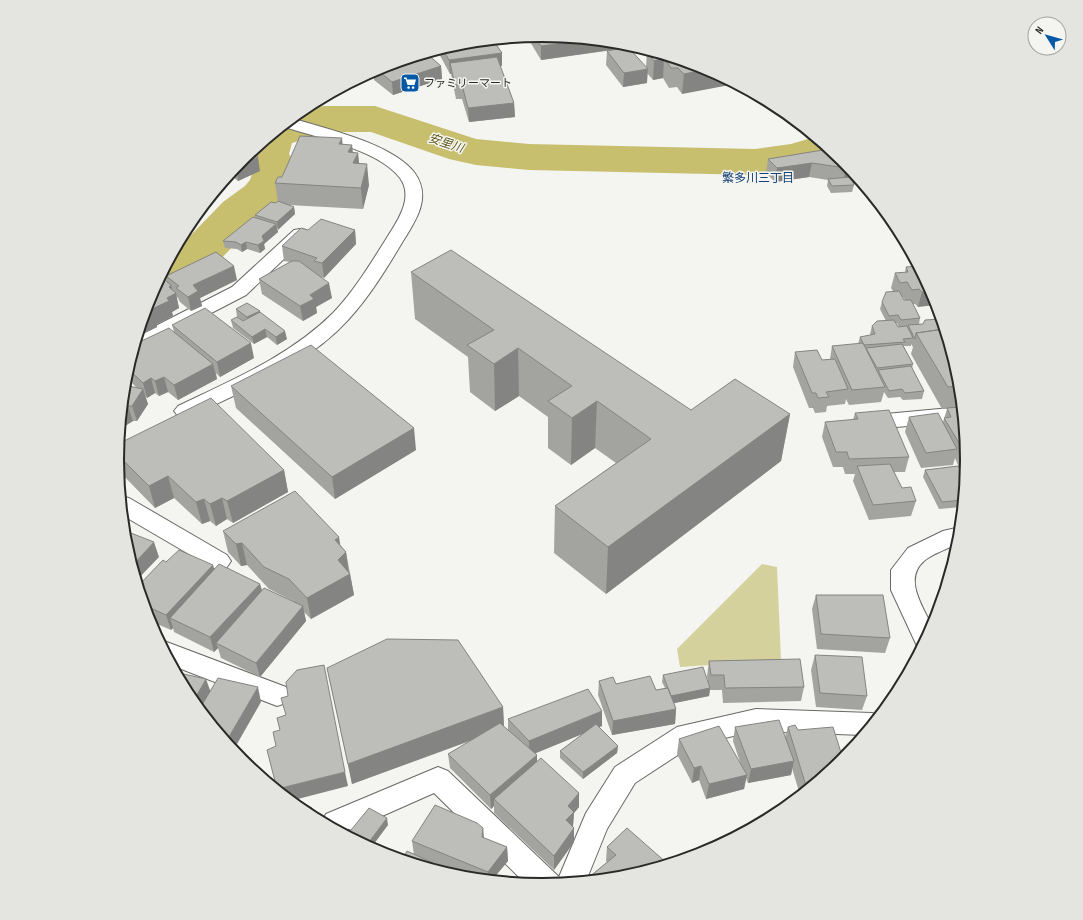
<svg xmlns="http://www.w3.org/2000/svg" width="1083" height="920" viewBox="0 0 1083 920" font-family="'Sofia Sans Condensed','Noto Sans JP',sans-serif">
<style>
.green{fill:#d5d19d}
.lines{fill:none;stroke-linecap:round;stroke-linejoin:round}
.river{fill:#c7bf6e;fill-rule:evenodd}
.street-casing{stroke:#686865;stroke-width:2}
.street{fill:#fff;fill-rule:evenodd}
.wall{fill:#a3a39f;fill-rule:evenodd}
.shaded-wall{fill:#848482}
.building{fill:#bdbdb9;stroke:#848482}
.labels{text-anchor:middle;stroke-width:3;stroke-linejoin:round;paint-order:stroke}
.far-poi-label{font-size:11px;fill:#292927;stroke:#f4f4f0;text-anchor:start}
.far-water-label{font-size:12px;font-style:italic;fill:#5e591c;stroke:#f4f4f0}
.far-neighbourhood-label{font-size:12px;fill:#134174;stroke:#f4f4f0}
.rim{fill:none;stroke:#292927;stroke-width:2}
</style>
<rect width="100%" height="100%" fill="#f4f4f0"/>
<!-- green -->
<path class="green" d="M762 564 777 567 781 660 680 667 677 649Z"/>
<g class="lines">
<!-- river -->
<path class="river" d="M323 106H375L476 139 529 144 755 149 791 144 815 137 839 157 791 170 755 175 529 170 476 165 449 159 371 132H327L292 143 289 154 298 168C295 184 289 196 276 207 269 212 260 217 254 223 231 247 187 305 150 295L174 249 191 235 223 202 245 186 250 180 254 168 246 155 297 114Z"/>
<!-- street casing -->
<g class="street-casing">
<path id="street" d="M291 118C326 129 391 143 414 172 432 196 417 219 403 241 387 268 370 296 348 320 307 365 246 389 192 416L185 418 178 416 174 411 178 406C232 380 290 356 333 313 355 290 371 263 388 236 398 220 414 197 400 178 378 149 316 138 282 126Z
M300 229 306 230 309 234 306 238 246 295 142 349 133 350 138 335 232 287 294 230Z
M961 407 962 421 864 430 856 428 853 423 856 418 864 416Z
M120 496 129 498 227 555 231 561 227 567 219 570 211 567 122 515Z
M960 527 958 544C949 548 932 554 924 561 903 579 923 607 932 626L921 647 917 646 891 590V570L908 548 943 531Z
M164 641 286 687 290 695 286 703 277 706 171 665 159 642Z
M756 709 872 713 879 715 863 735 756 731 693 745 635 783 607 829 586 881 541 885 526 884 434 793 346 832 345 834 322 822 326 814 438 767 448 771 559 877 586 813 615 767 677 727Z"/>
</g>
<!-- street -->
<use href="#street" class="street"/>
</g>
<!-- wall -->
<path class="wall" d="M542 35 617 43V49L646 67 647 51 704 67 682 94 677 87 669 88 663 78 653 80 647 73V83L623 87 606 65 607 51 613 50 541 60 529 40V36Z
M459 43 502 53V66H500L514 103 515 117 469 122 462 99H456L451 74H450L437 50Z
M441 66 442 79 393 95 374 80V70L379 67Z
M343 144 353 153H358L359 164 369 185 363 209 288 205 294 207 295 214 277 229 278 232 264 244 265 249 260 253 247 249 242 252 237 249 225 248 223 241 255 218V215L278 202 275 183 282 177Z
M835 155 852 172 851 178 854 185 852 192 831 193 827 186 828 180 809 177 775 182 766 173 768 159Z
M241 159 260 171 238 181 229 174Z
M308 230H355L356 244 324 278 321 277 332 298 316 307 317 313 303 321 262 294 259 279 290 262 284 261 282 246Z
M906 267 934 298 918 307 915 304H913L920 318 919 324 958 377 966 460 962 507 939 509 923 477 925 470 958 466V465L955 458 953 465 921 468 905 432 909 417 943 422 947 409H942L911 354 913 347 911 344V346H904V347L913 364 912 369 924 391 922 399 903 400 900 397 888 398 884 392 881 402 849 405 846 399 845 404 827 406 826 412 815 413 813 408H809L793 367 795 352 822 360 830 359 832 346 858 344 860 337 871 335 870 334 872 326 886 321 880 309 882 302 893 291 891 288 895 273 905 272ZM902 297H903L905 300H904ZM896 323H897L899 327H898Z
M411 272 691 410 790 414 781 461 606 594 554 553 555 506 616 463 595 448 571 465 548 448V417L519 396 495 411 470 392 468 357 415 319Z
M166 276 237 280 200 298 202 306 191 311 180 302 178 298 176 296 179 308 172 312 173 316 157 324V327L137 337 149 297 167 282Z
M236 309 260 313 287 339 277 345 267 337 254 344 233 328 231 320 243 321 237 317Z
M172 325 254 358 220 377 216 373 217 379 178 400 168 392 159 396 155 393 147 398 145 396 148 404 137 421H133L120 429 124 385 137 388 127 378 126 374 135 344 174 332Z
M231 386 416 450 335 499 236 408Z
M855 413 909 457 905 472H894L902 488 916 501 911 516 869 520 853 481 855 474H845L843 467H833L822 437 825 422 853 420Z
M118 444 284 470 288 492 233 523 227 519 216 526 210 521 202 524 174 498 155 508 118 470 116 460Z
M223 531 341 546 346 552 354 595 311 619 304 612 306 621 260 677 221 658 218 648 214 652 174 632 173 628 171 630 148 620 138 586 166 562 213 565 214 570 260 584 262 590 295 603 293 601 269 589 247 565 241 566 228 552Z
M816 595 890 638 885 653 817 649 812 609Z
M815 655 867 696 862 710 816 707 811 670Z
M709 661 804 687 801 701 723 703 722 690H710L709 696 674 703 676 709 675 724 612 735 598 695 599 681 656 690 665 688 662 682 663 675 708 681 707 676Z
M327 668 503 707 504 727 508 731V719L602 726 599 727 618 746 617 753 583 779 560 758V751L584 733 534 753 537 762 579 793V807L574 813 573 826 572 827 574 842 554 870 494 813V806L491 809 450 768 448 754 473 740 352 784Z
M735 727 785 737 788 727 798 730 842 761 800 795 792 768 791 775 748 783 746 778 744 789 706 799 699 780 692 783 677 754 679 739 741 765 733 741Z
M483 828 484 838 507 847 508 861 492 880 470 878 414 855 412 841Z
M627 828 624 877 588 880V878L607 862 606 861 607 847Z"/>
<!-- shaded-wall -->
<path class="shaded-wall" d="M589 40 617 43V49L541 60V46Z
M502 53V66L453 74 450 63 451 74H450L449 60Z
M664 58 663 78 653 80 654 61Z
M441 66 442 79 393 95 392 82Z
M648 69 647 83 623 87 624 73Z
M708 69 735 84 682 94 684 74Z
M514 103 515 117 469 122 468 108Z
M342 138 344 158 339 144Z
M352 145 354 161 358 153 360 174 355 184 348 152Z
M258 157 260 171 238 181 236 166Z
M812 163 809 177 775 182 777 168Z
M367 164 369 185 363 209 361 188Z
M848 167 852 172 851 180 843 182 846 168Z
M294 207 295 214 278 230 277 222Z
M276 224 278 232 264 244 265 249 260 253 258 245 262 236Z
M355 230 356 244 324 278 322 263Z
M246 242 247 249 242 252 241 245Z
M234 266 237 280 200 298 202 306 191 311 188 297 193 285Z
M329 283 332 298 316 307 317 313 303 321 300 306 310 295Z
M171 285 173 294 176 293 179 308 172 312 173 316 157 324V327L137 337 143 317 167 298 169 287Z
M931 291 934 298 936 305 918 307 922 292Z
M260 311 261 318 249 325 247 317Z
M265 329 267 337 254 344 252 337Z
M285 331 287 339 277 345 276 337Z
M251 343 254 358 220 377 217 362Z
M518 348 519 396 495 411 494 364Z
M136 351 140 366H128L132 354Z
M213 364 217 379 178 400 174 385Z
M164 377 168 392 159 396 155 381Z
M151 378 155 393 147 398 143 383Z
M143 389 148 404 137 421 132 406Z
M597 401 595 448 571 465 572 418Z
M128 406 133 421 120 429 121 410Z
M790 414 781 461 606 594 608 547Z
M414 428 416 450 335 499 332 477Z
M284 470 288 492 233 523 227 501Z
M168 476 174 498 155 508 149 486Z
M222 498 227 519 216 526 210 504Z
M204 499 210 521 202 524 196 502Z
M339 537 342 556 346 552 349 574H350L354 595 311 619 307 598 335 540Z
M154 542 159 557 136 581 132 566Z
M242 543 247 565 241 566 236 544Z
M213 565 217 580 170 618 173 628 171 630 166 615Z
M260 584 264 599 216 643 218 648 214 652 210 637Z
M303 606 306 621 260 677 256 663Z
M206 679 211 693 201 711 193 702Z
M258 687 261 702 233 751 226 742Z
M710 688 709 696 670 704 671 696Z
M503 707 504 728 352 784 348 764Z
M676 709 675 724 612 735 613 721Z
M602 711V726L529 756V741Z
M618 746 617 753 583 779V772Z
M537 755V770L494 799V806L491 809 490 795Z
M794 761 791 775 748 783 751 769Z
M701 766 699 780 692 783 694 768Z
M345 772 348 786 290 801 278 791 277 789Z
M747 775 744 789 706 799 709 784Z
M579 793V807L574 813 573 826 565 834 566 820 568 806Z
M312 808 315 818 307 814Z
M387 818 388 825 371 848 366 846Z
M483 828 484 842 482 837Z
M574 828V842L554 870V856Z
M507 847 508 861 492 880H488V872Z"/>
<!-- building -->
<path class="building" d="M542 35 589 40 541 46 534 36Z
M493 40 502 53 449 60 442 48 459 43Z
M628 47 648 69 624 73 607 51Z
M647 51H649L704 67 708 69 684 74 678 68H671L664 58 654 61Z
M426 53 441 66 392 82 376 69 379 67Z
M497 57 514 103 468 108 462 85H455L450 63Z
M300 136 342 138 339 144 352 145 348 152 358 153 353 163 367 164 361 188 275 183 278 177H282Z
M829 149 835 155H836L842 160 848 167 846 168 812 163 777 168 768 159Z
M251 151 258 157 236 166 241 159Z
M851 177 854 185 832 186 828 179Z
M278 201 294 207 277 222 255 215 271 202 276 203Z
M253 217 276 224 262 236 264 241 258 245 246 242 241 245 236 242 223 241Z
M321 219 355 230 322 263 314 261 317 258 282 246 301 228 308 230Z
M451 250 691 410 735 379 790 414 608 547 555 506 651 439 597 401 572 418 548 401 572 386 518 348 494 364 467 345 494 330 411 272Z
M216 252 234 266 193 285 198 291 188 297 176 288 179 286 166 276Z
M292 261H299L329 283 310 295 314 299 300 306 259 279Z
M918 266 931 291 922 292 919 289 912 290 907 282 900 283 895 273 908 272 906 267Z
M162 278 171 285 169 287 176 293 167 298 169 301 152 309 153 312 143 317 149 297 159 279Z
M899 291 904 300H911L920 318 901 320 898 315 889 316 882 302 886 292Z
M247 303 260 311 247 317 236 309Z
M205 308 251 343 217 362 172 325Z
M260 312 285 331 276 337 265 329 252 337 231 320 237 317 243 321Z
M940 319 944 329 916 333 915 339 908 325 923 324 925 320Z
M894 320 898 327 907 326 913 338 903 339 905 342 864 345 860 337 875 334 872 326 877 321Z
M169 328 213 364 174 385 164 377 155 381 151 378 143 383 127 368 130 359 139 354 136 351 132 354 135 344Z
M944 329 958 377 959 386 948 387 916 333Z
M863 343 885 387 852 390 832 346Z
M902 344 913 364 877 368 866 348Z
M311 345 414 428 332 477 231 386Z
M817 350 822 360 835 359 848 389 826 392 829 397 818 398 816 393H812L795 352Z
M911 366 924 391 905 393 902 389 889 391 878 370Z
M124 385 143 389 132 406H128L121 410Z
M211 398 284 470 227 501 222 498 210 504 204 499 196 502 168 476 149 486 117 454 118 444Z
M961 407 966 451H964L944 418 951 417 947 408Z
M889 410 909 457 849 459 847 452H836L825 422 858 419 855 413Z
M938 413 957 449 926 453 909 417Z
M966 461 965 473 959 462Z
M890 464 902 488 911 487 916 501 873 505 857 466Z
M958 466 965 479 963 500 942 502 925 470Z
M295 491 339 537 335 540 346 552 338 560 350 574 307 598 289 579 264 567 242 543 236 544 223 531Z
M123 530 154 542 132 566 125 543Z
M179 550 213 565 166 615 144 605 138 586 163 560 166 562Z
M219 564 260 584 210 637 170 618Z
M264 588 303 606 256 663 216 643Z
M816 595H883L890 638 821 634Z
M387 639 458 640 503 707 348 764 327 668Z
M815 655 862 657 867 696 820 693Z
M800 659 804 687 725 688 724 675H711L709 661Z
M324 665 345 772 277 789 267 750 276 746 273 732 280 730 277 718 286 715 281 698 288 696 286 682 297 670Z
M703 667 710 688 671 696 663 675Z
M175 672 206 679 193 702 188 696Z
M650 676 656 690 668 688 676 709 613 721 599 681 613 677 616 684Z
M218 678 258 687 226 742 199 710Z
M588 689 602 711 529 741 508 719Z
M779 720 794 761 751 769 735 727Z
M500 723 537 755 490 795 448 754Z
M596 724 618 746 583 772 560 751Z
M795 725 798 730 833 727 843 759 807 789 788 727Z
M719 726 747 775 709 784 701 766 694 768 679 739Z
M541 758 579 793 568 806 574 812 566 820 574 828 554 856 494 799Z
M290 801H299L312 808 307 814Z
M435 805 477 823 483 828 482 837 507 847 488 872 412 841Z
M369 808 387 818 366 846 344 834 348 829 351 830Z
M627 828 668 864 624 877 591 880 588 878 616 855 607 847Z
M407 851 453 872V875L402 860Z"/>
<!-- icons -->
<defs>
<g id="supermarket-square" transform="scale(1)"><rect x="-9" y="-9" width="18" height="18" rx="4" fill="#0558a6" stroke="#f4f4f0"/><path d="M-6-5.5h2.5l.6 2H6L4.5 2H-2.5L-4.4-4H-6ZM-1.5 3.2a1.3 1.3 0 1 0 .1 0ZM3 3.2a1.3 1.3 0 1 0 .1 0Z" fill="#fff"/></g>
</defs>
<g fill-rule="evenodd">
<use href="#supermarket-square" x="410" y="83"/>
</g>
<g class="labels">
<!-- far-poi labels -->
<g class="far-poi-label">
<text x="424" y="87">ファミリーマート</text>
</g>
<!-- far-water labels -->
<g class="far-water-label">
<text transform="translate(446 143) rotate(18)" y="4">安里川</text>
</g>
<!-- far-neighbourhood labels -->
<g class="far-neighbourhood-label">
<text x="758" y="182">繁多川三丁目</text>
</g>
</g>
<!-- crop -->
<path d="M0 0H1083V920H0ZM124 460a418 418 0 1 1 836 0a418 418 0 1 1-836 0Z" fill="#e4e4e0" fill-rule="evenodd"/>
<path class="rim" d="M124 460a418 418 0 1 1 836 0a418 418 0 1 1-836 0Z"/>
<!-- north arrow -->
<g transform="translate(1047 36) rotate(307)"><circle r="19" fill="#f4f4f0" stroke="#a3a3a0"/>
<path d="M0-3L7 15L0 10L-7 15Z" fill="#0558a6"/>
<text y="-6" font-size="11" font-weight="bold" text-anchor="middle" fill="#292927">N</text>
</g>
</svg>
